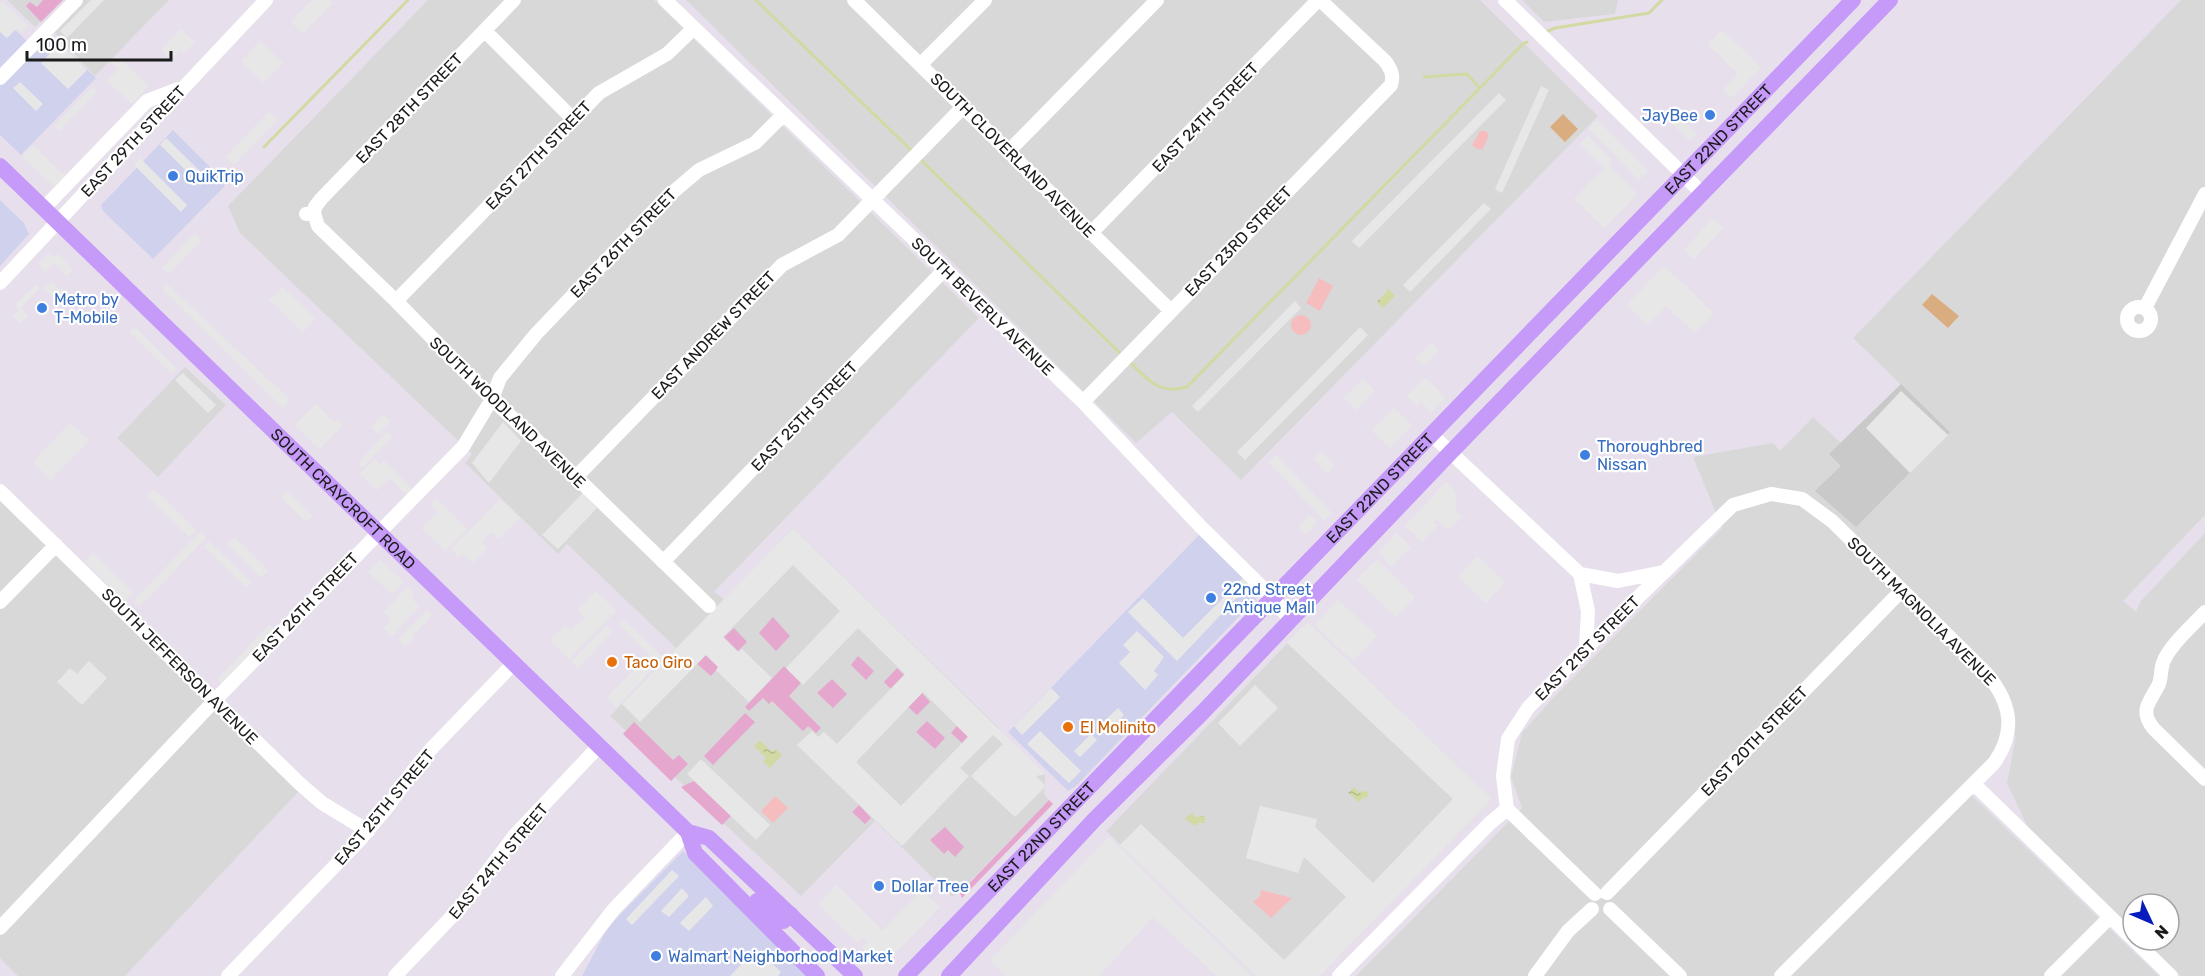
<svg xmlns="http://www.w3.org/2000/svg" width="2205" height="976" viewBox="0 0 2205 976" font-family="Rubik,sans-serif">
<style>
.residential{fill:#d8d8d9}
.commercial{fill:#d0d2ed}
.religious{fill:#c9c9c9}
.grass{fill:#e5a7cd}
.park{fill:#f6bdbf}
.pitch{fill:#d9ad80}
.parking{fill:#e7e7e7;fill-rule:evenodd}
.water{fill:url(#water-ripples)}
.lines{fill:none;stroke-linecap:round;stroke-linejoin:round}
.stream{stroke:#d2d9a2;stroke-width:3}
.minor{stroke:#fff;stroke-width:14}
.major{stroke:#c59af8;stroke-width:16}
.shop-dot{fill:#3f7fe0;stroke:#fff;stroke-width:2}
.food-dot{fill:#e8710a;stroke:#fff;stroke-width:2}
.labels{text-anchor:middle;stroke-width:4.5;stroke-linejoin:round;paint-order:stroke}
.street-label{font-size:16px;fill:#1b1b1b;stroke:#fff}
.shop-label{font-size:16px;fill:#366cbe;stroke:#fff;text-anchor:start}
.food-label{font-size:16px;fill:#c56008;stroke:#fff;text-anchor:start}
</style>
<defs>
<pattern id="water-ripples" width="26" height="14" patternUnits="userSpaceOnUse" patternTransform="scale(1.5)"><rect width="26" height="14" fill="#d2d9a2"/><path d="M2 4q2-2 4 0t4 0M15 11q2-2 4 0t4 0" fill="none" stroke="#b4ba8b"/></pattern>
</defs>
<rect width="100%" height="100%" fill="#e7e0ec"/>
<!-- residential -->
<path class="residential" d="M7 0H63L35 27Z
M81 0H169L95 76 52 30Z
M428 0H654L979 318 714 592 724 599 793 528 999 728 993 734 1036 776 1045 774 1044 794 1049 800 959 893 952 897 875 821 801 896 610 716 676 648 567 544 558 554 465 463 472 454 240 233 228 206Z
M686 0H1480L1598 116 1241 480 1172 412 1136 443Z
M1522 0H1618L1615 14 1544 22Z
M2181 0H2205V515L2123 601 2136 612 2140 602 2205 533V976H2181L2143 940H2169V904H2133V930L2030 832 2007 783 2016 735 1962 786 2159 976H1356L1522 808 1511 777 1522 733 1552 699 1722 528 1693 457 1773 443 1780 451 1813 417 1841 443 1829 454 1950 432 1853 338Z
M185 367 226 405 158 477 117 438Z
M0 501 299 791 125 976H18L0 958Z
M1308 622 1492 799 1320 976H1256L1106 831Z"/>
<!-- commercial -->
<path class="commercial" d="M0 15 38 52 54 37 96 78 21 155 0 135Z
M173 130 225 182 224 187 153 259 103 211 101 205Z
M0 200 24 223 29 234 0 266Z
M1200 534 1258 591 1256 599 1075 787 1068 791 1008 732Z
M683 851 808 976H582L608 927Z"/>
<!-- religious -->
<path class="religious" d="M1901 384 1950 432 1856 527 1815 491 1841 466 1829 454Z"/>
<!-- grass -->
<path class="grass" d="M43 0H63L41 22 26 6 30 2 37 7Z
M773 617 790 636 776 651 759 633Z
M734 628 747 642 738 651 724 637Z
M704 654 719 667 711 676 696 663Z
M858 656 874 671 866 680 851 665Z
M784 666 801 683 789 696 821 728 816 733 808 726 803 731 772 701 769 704 763 698 749 711 745 707Z
M897 668 904 675 891 689 884 682Z
M832 679 847 694 833 708 817 693Z
M922 693 930 702 917 715 908 707Z
M745 713 755 722 713 765 704 756Z
M927 721 945 738 935 749 916 732Z
M634 722 673 760 679 755 688 764 671 781 623 734Z
M957 726 968 736 962 743 951 733Z
M694 781 731 816 722 825 681 787Z
M1049 800 1053 804 962 898 960 893Z
M859 805 871 818 865 824 852 812Z
M945 827 964 847 955 857 948 850 944 854 930 840Z"/>
<!-- park -->
<path class="park" d="M1480 131H1486L1489 135 1483 149H1477L1472 145Z
M1319 278 1333 286 1320 311 1306 303Z
M1291 325a10 10 0 1 1 20 0a10 10 0 1 1-20 0Z
M775 796 788 808 773 823 761 811Z
M1261 890 1292 898 1271 918 1253 902 1260 896Z"/>
<!-- pitch -->
<path class="pitch" d="M1563 114 1578 129 1565 142 1550 127Z
M1932 294 1959 316 1948 328 1922 305Z"/>
<!-- parking -->
<path class="parking" d="M91 0H104L67 38 60 31Z
M313 0H330L333 3 303 34 291 22Z
M2 1 28 26 22 33 17 28 7 38 0 32V4Z
M181 29 195 42 183 54 180 51 171 60 161 49Z
M1722 30 1761 67 1732 98 1723 90 1738 74 1708 45Z
M260 41 283 63 263 83 241 61Z
M60 43 87 70 68 89 41 63Z
M117 55 149 86 132 104 107 81 118 69 111 62Z
M20 82 43 104 36 111 13 88Z
M1541 86 1549 90 1502 193 1495 189Z
M92 87 97 92 59 131 54 126Z
M1499 93 1506 100 1359 248 1352 241Z
M269 112 278 120 234 165 225 157Z
M1674 112 1697 134 1690 141 1667 119Z
M1597 120 1648 171 1639 180 1588 128Z
M1588 136 1612 160 1608 165 1637 194 1604 228 1574 199 1604 168 1580 144Z
M166 138 208 179 201 185 160 145Z
M33 145 66 177 56 188 22 157Z
M140 158 187 205 181 212 134 165Z
M1484 203 1491 209 1410 292 1403 285Z
M1713 218 1723 228 1694 259 1684 250Z
M195 233 202 240 169 274 162 268Z
M49 253 54 258 58 254 73 269 67 276 54 263 45 272 38 264Z
M1664 266 1714 313 1695 333 1666 306 1647 325 1627 305Z
M51 281 71 299 63 307 44 289Z
M167 284 290 400 283 408 162 289Z
M36 285 40 288 20 308 28 316 21 323 13 316 19 310 15 305Z
M283 287 315 318 303 332 269 300Z
M1295 301 1301 308 1198 412 1192 406Z
M133 326 176 369 171 373 130 332Z
M1360 327 1368 335 1245 460 1237 452Z
M1432 343 1439 350 1424 366 1416 359Z
M183 373 216 405 208 413 175 380Z
M1425 378 1445 398 1431 412 1421 402 1417 406 1407 396Z
M1363 379 1375 391 1356 410 1344 398Z
M1901 391 1948 435 1910 473 1866 428Z
M316 404 334 422 337 420 343 425 320 449 295 425Z
M1394 408 1412 425 1390 448 1372 431Z
M384 415 391 421 378 434 371 427Z
M503 422 521 441 489 483 472 463Z
M70 423 89 440 51 480 33 462Z
M387 432 392 437 362 468 358 463Z
M1321 452 1335 466 1328 473 1313 459Z
M1276 455 1332 513 1324 520 1268 462Z
M375 459 381 465 384 461 412 489 407 495 390 478 377 490 360 473Z
M1446 482 1456 493V512L1463 516 1449 530 1436 519 1433 522 1437 526 1422 542 1405 526Z
M154 489 196 530 189 537 147 496Z
M287 491 312 516 306 522 281 497Z
M583 493 597 508 558 549 542 535Z
M436 499 467 529 445 551 422 529 438 512 430 505Z
M500 499 520 518 499 539 491 532 481 542 487 549 473 563 462 553 458 557 451 549Z
M1309 515 1317 522 1306 535 1298 528Z
M793 528 1045 774 1036 776 1044 784V788L1015 817 971 776 1003 744 993 735 960 768 969 776 902 846 797 745 812 731 818 737 824 732 837 744 905 674 858 628 803 685 786 668 840 611 793 565 723 637 738 652 742 649 772 678 749 702 721 675 716 670 718 667 706 655 640 722 622 704ZM923 692 968 737 901 806 856 762Z
M200 532 206 538 139 607 133 601Z
M1396 533 1411 547 1392 567 1378 552Z
M235 537 268 571 261 578 228 544Z
M209 541 251 582 246 587 204 547Z
M93 553 133 593 125 601 85 561Z
M1477 556 1505 582 1486 603 1458 577Z
M380 560 404 582 392 594 368 572Z
M1377 560 1415 597 1395 617 1357 580Z
M1243 578 1250 584 1177 661 1128 612 1143 598 1183 638Z
M407 587 414 594 411 598 419 606 392 636 384 628 391 619 384 612Z
M596 591 616 611 569 659 550 640 565 625 571 631 585 617 578 610Z
M1338 600 1377 636 1353 661 1315 625Z
M427 610 432 615 412 636 414 638 405 647 398 640Z
M624 620 663 657 616 707 607 698 649 654 619 625Z
M1308 622 1492 799 1320 976H1256L1120 845 1141 824 1284 960 1346 897 1304 857 1298 873 1246 858 1260 806 1317 819 1315 827 1373 883 1453 799 1287 643Z
M269 625 276 632 223 686 217 680Z
M606 626 612 632 578 668 571 662Z
M1137 631 1164 657 1154 671 1158 675 1145 690 1119 663 1130 652 1123 645Z
M89 661 107 678 82 705 57 682 70 668 77 674Z
M1255 685 1278 708 1240 746 1218 723Z
M1051 688 1060 697 1022 735 1014 726Z
M1118 708 1124 715 1105 734 1098 727Z
M1040 731 1081 771 1069 783 1027 744Z
M1091 734 1097 740 1080 757 1074 751Z
M701 759 770 825 756 840 687 774Z
M1109 837 1170 898 1252 976H1217L1153 917 1099 976H1005L990 960Z
M672 870 679 876 632 925 626 919Z
M836 885 882 931 922 890 940 907 888 960 881 954 874 961 862 948 868 941 863 937 858 943 818 904Z
M682 888 689 896 669 917 661 911Z
M706 897 713 906 689 931 680 923Z
M756 949 781 972 778 976H730Z"/>
<!-- water -->
<path class="water" d="M1389 289 1395 296 1383 308 1377 302Z
M760 740 772 752 776 749 782 755 770 768 763 762 766 758 754 746Z
M1354 787 1359 792 1368 791V797L1363 798 1359 802 1348 793Z
M1191 813 1195 817 1205 816V823H1198L1195 826 1185 819Z"/>
<g class="lines">
<!-- stream -->
<path class="stream" d="M756 0 912 151
M1548 31 1555 28 1649 13 1662 0
M1424 77 1467 74 1480 88
M264 147 408 0
M919 158 1123 356
M1128 360C1147 379 1158 395 1187 387L1523 44 1527 42"/>
<!-- minor -->
<path class="minor" d="M665 0 1083 402 1201 527 1273 598 1291 621
M854 0 1171 311
M1505 0 1702 193
M485 31 573 119
M921 64 985 0
M0 78 76 0
M1009 151 1157 0
M44 208 147 101 178 89
M314 213 318 226 396 301 492 399 576 477 709 606
M306 214 314 213 315 207 321 199 514 0
M1091 233 1318 0
M0 283 266 0
M396 301 599 93 667 54 694 28
M2127 319a12 12 0 1 1 24 0a12 12 0 1 1-24 0Z
M2145 308 2205 194
M1083 402 1391 85C1394 75 1391 69 1385 61L1320 0
M1431 434 1580 574 1588 611 1586 648
M576 477 782 265 838 235 963 107
M0 491 299 783 322 803 368 831
M663 562 945 269
M1580 574 1618 581 1663 572
M0 602 56 545
M2205 612C2193 625 2168 647 2163 663 2160 671 2162 679 2158 686 2149 703 2139 711 2154 729L2205 779
M1974 784 2133 939
M1507 809 1503 776 1508 739 1528 708 1586 648 1733 505 1771 494 1802 499 1832 521 1986 673C2011 702 2017 731 1994 763L1781 976
M1507 809 1595 894
M1607 893 1902 590
M1610 909 1680 976
M0 928 215 700 463 447 492 399 500 378 536 334 665 199 699 170 755 143 784 114
M2134 940 2171 976
M228 976 358 842 389 805 415 768 432 748 514 663
M395 976 459 909 515 835 600 745
M562 976 614 909 688 832
M1339 976 1490 823 1507 809
M1535 976 1568 931 1592 909
M2051 976 2110 917"/>
<!-- major -->
<g class="major">
<path id="s1" d="M0 166 688 832 709 838 855 976"/>
<path d="M688 832 695 853 817 976"/>
<path d="M757 901 780 921H783L791 915"/>
<path id="s2" d="M906 976 1853 0"/>
<path d="M949 976 1094 820 1203 712 1451 452 1890 0"/>
</g>
</g>
<!-- markers -->
<g class="shop-dot">
<circle cx="1710" cy="115" r="6"/>
<circle cx="173" cy="176" r="6"/>
<circle cx="42" cy="308" r="6"/>
<circle cx="1585" cy="455" r="6"/>
<circle cx="1211" cy="598" r="6"/>
<circle cx="879" cy="886" r="6"/>
<circle cx="656" cy="956" r="6"/>
</g>
<g class="food-dot">
<circle cx="612" cy="662" r="6"/>
<circle cx="1068" cy="727" r="6"/>
</g>
<g class="labels">
<!-- street labels -->
<g class="street-label">
<text transform="translate(409 108) rotate(-46)" y="6">EAST 28TH STREET</text>
<text transform="translate(1205 117) rotate(-46)" y="6">EAST 24TH STREET</text>
<text dy="6" stroke="none"><textPath href="#s2" startOffset="1166">EAST 22ND STREET</textPath></text>
<text transform="translate(133 141) rotate(-47)" y="6">EAST 29TH STREET</text>
<text transform="translate(538 155) rotate(-46)" y="6">EAST 27TH STREET</text>
<text transform="translate(1013 155) rotate(45)" y="6">SOUTH CLOVERLAND AVENUE</text>
<text transform="translate(1238 241) rotate(-46)" y="6">EAST 23RD STREET</text>
<text transform="translate(623 243) rotate(-46)" y="6">EAST 26TH STREET</text>
<text transform="translate(983 306) rotate(44)" y="6">SOUTH BEVERLY AVENUE</text>
<text transform="translate(713 335) rotate(-46)" y="6">EAST ANDREW STREET</text>
<text transform="translate(508 412) rotate(44)" y="6">SOUTH WOODLAND AVENUE</text>
<text transform="translate(804 416) rotate(-46)" y="6">EAST 25TH STREET</text>
<text dy="6" stroke="none"><textPath href="#s2" startOffset="680">EAST 22ND STREET</textPath></text>
<text dy="6" stroke="none"><textPath href="#s1" startOffset="478">SOUTH CRAYCROFT ROAD</textPath></text>
<text transform="translate(305 607) rotate(-46)" y="6">EAST 26TH STREET</text>
<text transform="translate(1922 611) rotate(45)" y="6">SOUTH MAGNOLIA AVENUE</text>
<text transform="translate(1587 648) rotate(-45)" y="6">EAST 21ST STREET</text>
<text transform="translate(180 666) rotate(45)" y="6">SOUTH JEFFERSON AVENUE</text>
<text transform="translate(1754 741) rotate(-46)" y="6">EAST 20TH STREET</text>
<text transform="translate(384 807) rotate(-50)" y="6">EAST 25TH STREET</text>
<text dy="6" stroke="none"><textPath href="#s2" startOffset="194">EAST 22ND STREET</textPath></text>
<text transform="translate(498 861) rotate(-50)" y="6">EAST 24TH STREET</text>
</g>
<!-- shop labels -->
<g class="shop-label">
<text x="1698" y="121" text-anchor="end">JayBee</text>
<text x="185" y="182">QuikTrip</text>
<text x="54" y="305">Metro by<tspan x="54" dy="18">T-Mobile</tspan></text>
<text x="1597" y="452">Thoroughbred<tspan x="1597" dy="18">Nissan</tspan></text>
<text x="1223" y="595">22nd Street<tspan x="1223" dy="18">Antique Mall</tspan></text>
<text x="891" y="892">Dollar Tree</text>
<text x="668" y="962">Walmart Neighborhood Market</text>
</g>
<!-- food labels -->
<g class="food-label">
<text x="624" y="668">Taco Giro</text>
<text x="1080" y="733">El Molinito</text>
</g>
</g>
<!-- north arrow -->
<g transform="translate(2151 922) rotate(134)"><circle r="28" fill="#ffffff" stroke="#a4a4a4" stroke-width="1.5"/>
<path d="M0-4.5L10 22L0 15L-10 22Z" fill="#081cbe"/>
<text y="-9" font-size="16" font-weight="bold" text-anchor="middle" fill="#1b1b1b">N</text>
</g>
<!-- scale -->
<path d="M27 51v9h144v-9" fill="none" stroke="#1b1b1b" stroke-width="3"/>
<text x="36" y="51" font-size="18" fill="#1b1b1b" stroke="#ffffff" stroke-width="4.5" paint-order="stroke">100 m</text>
</svg>
